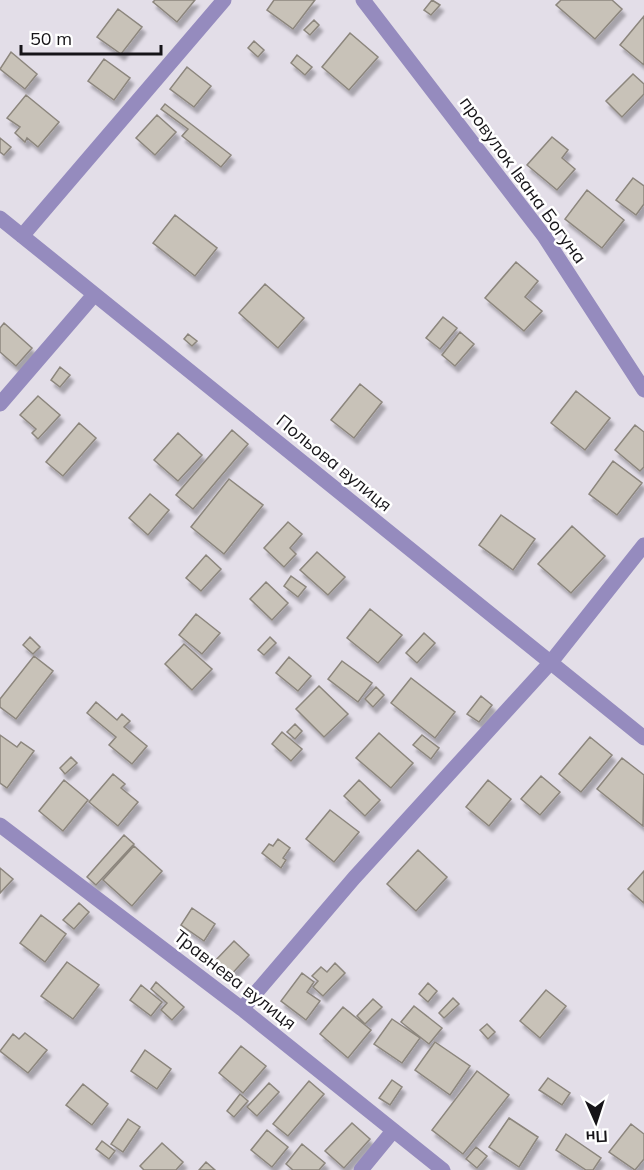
<svg xmlns="http://www.w3.org/2000/svg" width="644" height="1170" viewBox="0 0 644 1170" font-family="Mulish,sans-serif">
<style>
.building{fill:#c8c2b8;stroke:#8c867d;stroke-width:1.5;filter:url(#shadow)}
.lines{fill:none;stroke-linecap:round;stroke-linejoin:round}
.minor{stroke:#958bbe;stroke-width:15}
.labels{text-anchor:middle;stroke-width:5;stroke-linejoin:round;paint-order:stroke}
.street-label{font-size:18px;fill:#161418;stroke:#fff}
</style>
<defs>
<filter id="shadow"><feDropShadow dx="3.5" dy="6" stdDeviation="1.5" flood-color="#0004"/></filter>
</defs>
<rect width="100%" height="100%" fill="#e3dee8"/>
<!-- building -->
<path class="building" d="M155 0H195L177 22 153 2Z
M274 0H315L293 29 267 10Z
M432 0 440 5 431 15 424 10Z
M561 0H612L622 9 595 39 556 5Z
M118 9 142 27 121 54 97 37Z
M644 16V65L620 45Z
M314 20 319 25 310 35 304 30Z
M350 33 378 57 349 90 322 67Z
M254 41 264 50 258 57 248 48Z
M11 52 37 74 25 89 0 69Z
M297 55 312 67 305 75 291 63Z
M104 59 130 78 114 100 88 81Z
M187 67 211 86 194 107 170 89Z
M633 74 644 84V94L622 117 606 101Z
M26 95 59 122 38 147 27 138 25 142 15 133 20 127 7 118Z
M165 104 231 155 221 167 182 136 188 129 161 109Z
M157 115 176 132 155 155 136 138Z
M552 137 568 150 562 158 575 169 557 190 527 165Z
M0 138 11 147 4 155 0 152Z
M633 178 644 186V204L636 215 616 200Z
M587 190 624 220 602 248 565 219Z
M175 215 217 248 195 276 153 243Z
M516 262 538 281 525 297 542 311 524 331 485 298Z
M265 284 304 318 278 348 239 313Z
M443 317 457 328 440 349 426 338Z
M4 323 32 348 16 366 0 352V328Z
M460 332 474 344 455 366 442 355Z
M188 334 197 341 192 346 184 339Z
M60 367 70 375 60 387 51 380Z
M360 384 382 402 354 438 331 420Z
M576 391 610 418 585 450 551 423Z
M38 396 60 415 38 439 32 433 36 429 20 415Z
M79 423 96 438 63 476 46 462Z
M635 425 644 432V467L640 471 615 450Z
M232 430 248 444 193 509 176 495Z
M178 433 202 455 178 481 154 460Z
M613 461 642 483 617 515 589 494Z
M229 479 263 505 224 554 191 527Z
M150 494 169 510 148 535 129 518Z
M501 515 535 539 513 570 479 545Z
M288 522 302 534 290 548 296 554 284 567 264 548Z
M572 526 605 556 571 593 538 564Z
M317 552 345 577 328 595 300 570Z
M206 555 221 569 201 591 186 578Z
M291 576 306 587 298 597 284 586Z
M266 582 288 603 272 620 250 599Z
M370 609 402 635 378 663 347 638Z
M196 614 220 633 202 654 179 635Z
M424 633 435 643 417 663 406 653Z
M30 637 40 647 33 654 23 645Z
M270 637 276 643 264 655 258 650Z
M184 644 212 669 192 690 165 664Z
M34 656 53 671 16 719 0 707V699Z
M289 657 311 676 298 691 276 673Z
M342 661 372 683 358 702 328 679Z
M411 678 455 712 435 738 391 703Z
M319 686 348 714 324 737 296 709Z
M376 687 384 695 373 707 365 699Z
M481 696 492 705 479 722 467 714Z
M96 702 117 720 122 714 130 721 124 727 147 746 132 764 109 745 116 737 87 713Z
M295 724 302 731 295 739 287 732Z
M282 732 302 749 291 761 272 744Z
M379 733 413 763 391 788 356 758Z
M0 735 17 747 21 742 34 751 7 788 0 783Z
M422 735 439 748 431 759 413 745Z
M590 737 612 755 581 792 559 774Z
M71 757 77 763 65 774 60 768Z
M622 758 644 775 643 826 597 789Z
M113 774 125 784 121 788 138 802 118 826 89 802Z
M541 776 560 792 540 815 521 799Z
M64 780 88 800 63 831 39 811Z
M359 780 380 800 365 816 344 796Z
M488 780 511 799 489 826 466 807Z
M330 810 359 832 334 862 306 839Z
M124 835 134 844 96 885 87 877Z
M278 839 290 848 283 858 286 860 281 868 262 853 269 844 273 846Z
M134 846 162 871 132 906 103 880Z
M418 850 447 877 416 911 387 884Z
M0 868 13 879 0 893Z
M644 871V903L628 889Z
M79 903 89 912 74 929 63 920Z
M192 908 215 924 204 941 181 925Z
M41 915 66 934 45 962 20 943Z
M234 941 249 955 229 977 214 962Z
M67 962 99 985 73 1019 41 996Z
M335 963 345 973 323 996 313 987 318 981 312 976 321 967 327 972Z
M302 973 314 982 307 992 320 1001 306 1020 281 1001Z
M156 982 184 1007 172 1020 161 1010 167 1003 151 989Z
M428 983 437 991 428 1002 419 994Z
M141 985 162 1002 151 1016 130 1000Z
M546 990 566 1006 540 1038 520 1021Z
M453 998 459 1004 444 1018 439 1013Z
M373 999 382 1007 365 1024 357 1016Z
M414 1006 442 1028 429 1044 401 1022Z
M343 1007 371 1030 348 1058 320 1034Z
M392 1019 420 1038 402 1063 374 1044Z
M487 1024 495 1032 488 1039 480 1030Z
M25 1033 47 1050 28 1073 0 1051 13 1034 19 1039Z
M435 1042 470 1066 450 1095 415 1070Z
M241 1046 266 1066 243 1093 219 1073Z
M145 1050 171 1069 157 1089 131 1071Z
M477 1071 509 1095 463 1154 432 1130Z
M548 1078 570 1093 562 1105 539 1090Z
M392 1080 402 1087 390 1105 379 1098Z
M309 1081 324 1094 288 1136 273 1124Z
M269 1083 279 1092 257 1116 247 1107Z
M83 1084 108 1104 92 1125 66 1105Z
M240 1094 248 1101 234 1117 227 1111Z
M509 1118 538 1137 519 1167 489 1147Z
M128 1119 140 1127 123 1152 111 1144Z
M352 1123 370 1139 344 1168 325 1151Z
M631 1124 644 1134V1159L635 1170 609 1152Z
M267 1130 288 1147 272 1167 251 1150Z
M566 1134 601 1158 593 1170H586L556 1150Z
M102 1141 115 1151 109 1159 96 1149Z
M162 1143 183 1162 176 1170H144L140 1166Z
M302 1144 325 1163 319 1170H293L286 1164Z
M476 1147 487 1156 477 1168 466 1159Z
M206 1162 215 1170H199Z"/>
<g class="lines">
<!-- minor -->
<path class="minor" d="M363 0 544 236 644 390
M0 218 644 738
M22 236 224 0
M0 404 93 296
M0 825 242 1009 443 1170
M242 1009 354 878 551 662 644 545
M361 1170 393 1131"/>
</g>
<g class="labels">
<!-- street labels -->
<g class="street-label">
<text transform="translate(523 180) rotate(54)" y="6">провулок Івана Богуна</text>
<text transform="translate(334 463) rotate(39)" y="6">Польова вулиця</text>
<text transform="translate(235 980) rotate(38)" y="6">Травнева вулиця</text>
</g>
</g>
<!-- north arrow -->
<g transform="translate(596 1122) rotate(177)" stroke="#ffffff" stroke-width="4.5" paint-order="stroke">
<path d="M0-4.5L10 22L0 15L-10 22Z" fill="#161418"/>
<text y="-9" font-size="16" font-weight="bold" text-anchor="middle" fill="#161418">Пн</text>
</g>
<!-- scale -->
<path d="M21 45v9h140v-9" fill="none" stroke="#161418" stroke-width="3"/>
<text x="30" y="45" font-size="18" fill="#161418" stroke="#ffffff" stroke-width="4.5" paint-order="stroke">50 m</text>
</svg>
